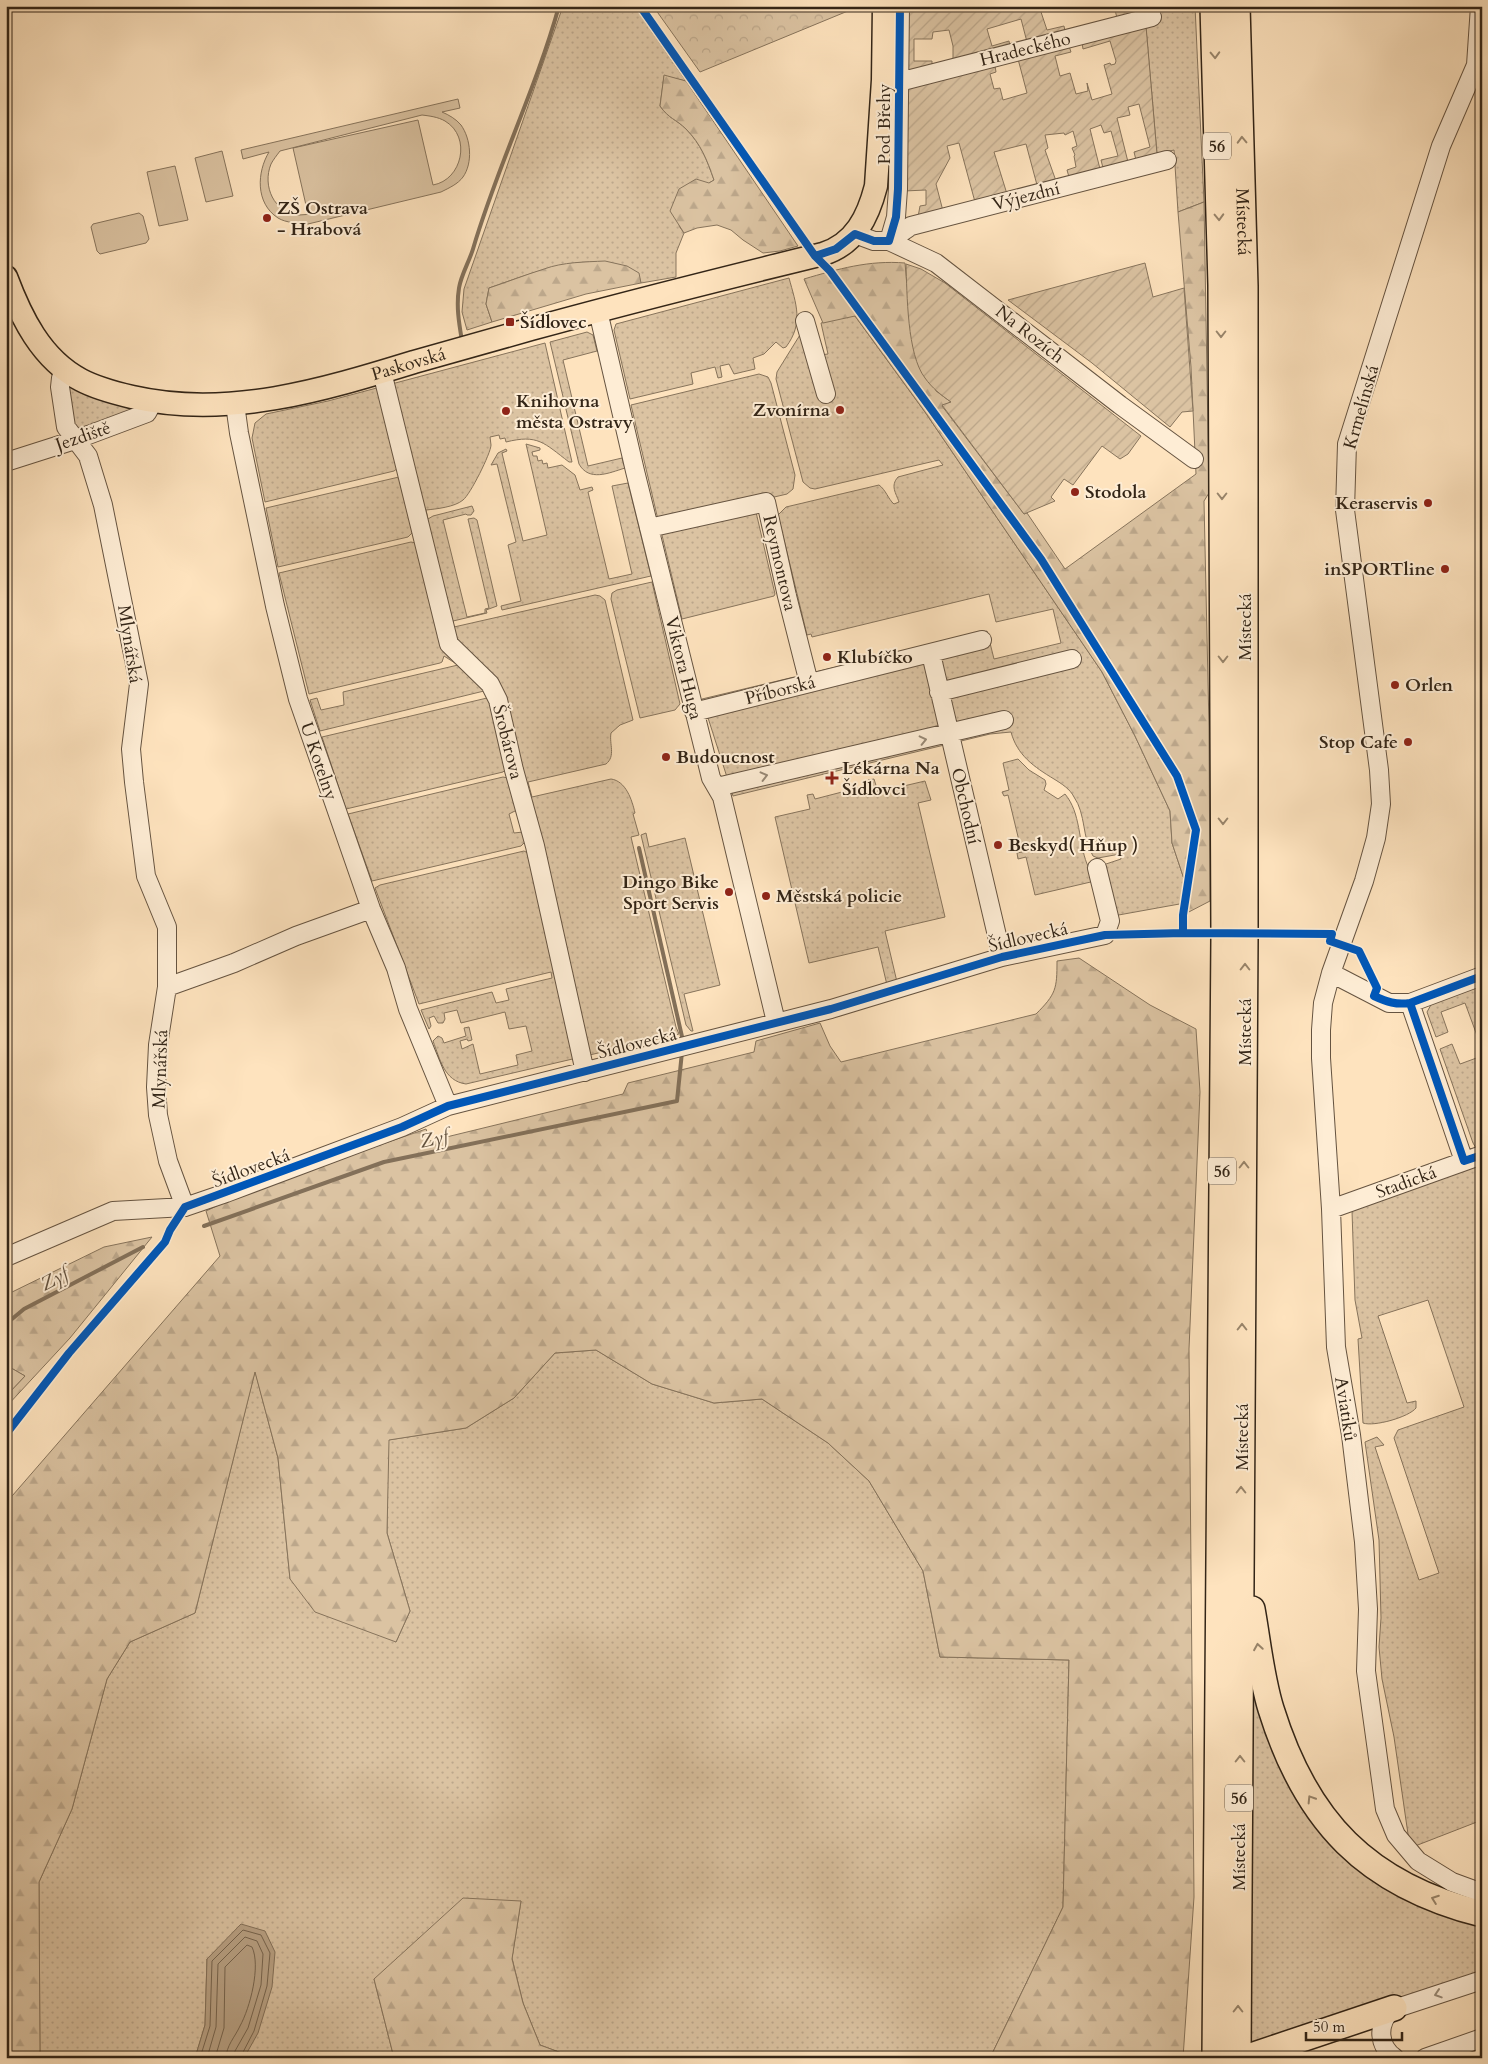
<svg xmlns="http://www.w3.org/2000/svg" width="1488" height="2064" viewBox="0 0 1488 2064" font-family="Cardo,serif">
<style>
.grass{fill:url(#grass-dots);stroke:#87745c;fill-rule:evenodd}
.forest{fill:url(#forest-firs);stroke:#87745c}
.park{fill:url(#park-crowns);stroke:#87745c}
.garden{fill:url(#garden-furrows);stroke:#87745c}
.pitch{fill:#dbc3a2;stroke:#87745c;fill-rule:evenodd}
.water{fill:#b9a285;stroke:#837059}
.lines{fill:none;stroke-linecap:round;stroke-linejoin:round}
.shore{stroke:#76644e;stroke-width:1}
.stream{stroke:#837059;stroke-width:4}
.minor-casing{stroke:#665441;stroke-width:20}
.major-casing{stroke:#332517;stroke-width:25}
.highway-casing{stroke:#332517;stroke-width:28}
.minor{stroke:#feedd5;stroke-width:18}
.major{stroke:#fee3be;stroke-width:22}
.highway{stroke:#fee3be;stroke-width:25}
.cycleway-casing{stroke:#feedd5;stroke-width:11}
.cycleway{stroke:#0057b8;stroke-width:8}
.oneway{stroke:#98846a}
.oneway2{stroke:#988976}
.poi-dot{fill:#8f2418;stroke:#feedd5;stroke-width:2}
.labels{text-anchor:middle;stroke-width:4;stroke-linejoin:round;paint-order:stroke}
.shield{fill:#feedd5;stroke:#706150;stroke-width:1}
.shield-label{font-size:16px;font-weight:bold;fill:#332517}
.street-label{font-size:18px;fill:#332517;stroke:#feedd5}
.poi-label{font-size:18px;font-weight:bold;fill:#332517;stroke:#feedd5;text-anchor:start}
.water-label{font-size:19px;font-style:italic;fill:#62513e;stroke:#feedd5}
</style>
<defs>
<pattern id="grass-dots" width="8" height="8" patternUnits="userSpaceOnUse" patternTransform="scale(1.25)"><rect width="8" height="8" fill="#dbc3a2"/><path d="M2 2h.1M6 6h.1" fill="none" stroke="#bca78b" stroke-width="1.8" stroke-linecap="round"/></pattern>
<pattern id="forest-firs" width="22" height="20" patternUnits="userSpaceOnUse" patternTransform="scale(1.25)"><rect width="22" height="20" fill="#dbc3a2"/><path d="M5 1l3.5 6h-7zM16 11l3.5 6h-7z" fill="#bca78b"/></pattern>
<pattern id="park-crowns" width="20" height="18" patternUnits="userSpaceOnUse" patternTransform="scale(1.25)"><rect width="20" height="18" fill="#dbc3a2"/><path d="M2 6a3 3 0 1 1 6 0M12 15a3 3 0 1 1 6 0" fill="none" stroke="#bca78b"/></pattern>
<pattern id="garden-furrows" width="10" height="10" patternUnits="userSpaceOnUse" patternTransform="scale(1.25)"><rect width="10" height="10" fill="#dbc3a2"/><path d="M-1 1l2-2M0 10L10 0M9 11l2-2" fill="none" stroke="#bca78b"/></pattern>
</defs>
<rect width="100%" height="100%" fill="#fee3be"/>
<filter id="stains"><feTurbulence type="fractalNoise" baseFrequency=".004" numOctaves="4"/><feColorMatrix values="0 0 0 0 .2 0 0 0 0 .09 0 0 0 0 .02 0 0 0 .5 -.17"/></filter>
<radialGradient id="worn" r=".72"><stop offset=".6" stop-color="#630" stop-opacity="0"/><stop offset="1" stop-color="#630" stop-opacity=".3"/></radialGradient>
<!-- grass -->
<path class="grass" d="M563 6H634L686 81 664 76 660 106C669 119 676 119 686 129 701 144 707 160 714 180L709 183 679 226 684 233 676 253V277L641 283 638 273C594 247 533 273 489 288L486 304 492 322 467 330 462 312 464 289Z
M1144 6H1195L1204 202 1178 212 1174 150 1157 154Z
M789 278C796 304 804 323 786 347L783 348 776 342 764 354 753 358 755 369 734 374 729 364 720 366 722 377 718 378 715 367 691 373 693 384 630 399 614 330 616 324Z
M851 315 855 316 925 412 1102 672 1135 736 1170 811 1172 843 1185 882V903L1113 916 1103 865 1121 859 1120 854 1098 858 1093 856C1082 838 1086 814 1074 797 1070 789 1062 784 1054 779 1034 767 1017 755 1011 732L990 734 733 796 702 699 987 631 994 659 1061 643 1053 609 996 622 989 594 812 637 811 634 807 635 778 515 786 507 879 485C886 490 888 499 894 504L899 502C896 493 890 486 898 477L943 465 939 460 815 489 810 488 803 482 776 379 777 372 803 330 820 355 828 354 821 323Z
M587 332 593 335 597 351 563 360 588 466 622 458 625 468C609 473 589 482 579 464L550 342Z
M545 343 572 462H569C544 443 538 434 506 442L505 438 500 439 499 435 490 437C490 440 491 442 491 445 491 453 470 495 463 500 455 507 436 509 426 510L428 519 433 516 472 506 474 511 471 515H467L466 514 443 520 467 617 485 613V609L489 608 468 519 474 518 477 520 497 606 486 610 487 613 453 621 454 627 595 595 600 596 605 600 633 720 620 725 611 733C609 744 616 756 606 764L528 782 532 797 611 779C626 781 632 800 635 813L633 814 639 835 631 837 676 1027 679 1034 466 1084C444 1081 440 1059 433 1041L438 1036 442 1038 444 1043 466 1036 464 1028 469 1027 472 1040 468 1041 467 1039 460 1041 462 1049 473 1044 480 1074 518 1065 516 1055 532 1051 526 1026 509 1029 505 1012 461 1023 457 1010 444 1013 445 1019 443 1023H438L434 1016 429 1018 431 1026 429 1029 421 1010 492 992 496 1003 509 1000 506 989 552 978 551 972 419 1004 375 888 380 885 524 851 528 853 525 842 521 846 372 881 348 814 503 777 508 778 506 769 503 772 346 809 322 737 487 698 484 691 320 731 310 700 317 698 321 710 344 705 343 692 458 665 444 656 442 662 440 663 309 694 279 573 411 542 416 543 414 531 408 537 278 567 266 508 399 477 398 468 394 471 265 502 252 438 255 423 266 414 328 401ZM517 810 523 832 514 833 509 814Z
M759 374 768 377 771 383 795 475 793 489 787 494 659 524 631 405Z
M70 386 127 405 132 410 98 423 73 429 67 394Z
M526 444 540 448V450L532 452 533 456H537L538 461 542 460 543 464 547 463 548 468 562 465 575 475 580 490 592 487 593 490 588 492 609 579 632 574 612 486 628 483 651 576 502 610 501 606 521 601 508 545 516 542 497 464 491 465 498 453 506 449 507 451 502 453 523 541 547 535Z
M756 512 775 594 774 596 682 619 661 531Z
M652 582 680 704 675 710 640 718 611 599 612 593 617 590Z
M1018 759 1029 770 1045 780 1046 784 1044 790 1058 799 1065 794C1081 813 1078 841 1087 864 1090 870 1095 874 1095 881L1035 895 1026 857 1018 859 1017 853 1022 852 1021 849 1028 848V843L1020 845 1008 795 1004 796 1002 792 1009 790 1003 763Z
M874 779 878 792 925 781 931 800 918 803 945 917 885 931 897 982 887 985 878 947 809 963 775 817 810 809 807 795 813 794 815 799 869 785 868 780Z
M646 833 649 847 685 838 720 985 684 994 693 1031H691L686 1025 641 835Z
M1482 983V1049L1465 1003 1441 1012 1448 1032 1436 1037 1427 1012 1432 1003Z
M1452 1044 1460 1064 1482 1056V1148H1476L1473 1143 1440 1049Z
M1482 1164V1820L1410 1848 1394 1737 1382 1679 1379 1647 1381 1618 1379 1540 1365 1442 1377 1437 1384 1445 1375 1447 1419 1580 1439 1573 1394 1438 1398 1430 1464 1407 1428 1300 1378 1316 1407 1403 1416 1401V1408C1409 1417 1374 1427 1363 1423L1358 1339 1362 1338 1355 1300 1352 1211Z
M596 1350 652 1384 714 1403 762 1399 828 1443 869 1481 923 1571 940 1657 1069 1660 1063 1907 990 2058H575L540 2045 523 2003 512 1958 521 1901 374 1979 394 2058H241L207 1959 205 2025 195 2058H40L39 1882 72 1809 107 1679 130 1642 195 1613 255 1371 278 1458 290 1579 396 1642 410 1611 387 1533 388 1440 466 1428 514 1398 555 1353Z
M1241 1539 1263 1673 1337 1833 1482 1914V1979L1245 2058Z"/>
<!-- forest -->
<path class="forest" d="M664 75 686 81 798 246 780 251 763 253 743 240 731 230 717 225 697 228 684 233 670 211 679 189 696 179 709 183 714 180C707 160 701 144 686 129 676 119 669 119 660 106Z
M1204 202 1209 493 1204 501 1209 727 1210 901 1183 915 1186 894 1185 882 1172 843 1170 811 1135 736 1102 672 925 412 855 316 823 323 804 279C838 269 869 260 905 263L907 286 936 391 951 402 942 406 1024 514 1027 513 1065 569 1196 474 1191 367 1178 212Z
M605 261 627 266 639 273 641 283 586 294 492 322 486 304 489 288C507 282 525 275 544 269 563 262 585 262 605 261Z
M1079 958 1150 1005 1196 1029 1200 1092 1189 1349 1194 1897 1183 2058H990L1063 1907 1069 1660 940 1657 923 1571 869 1481 828 1443 762 1399 714 1403 652 1384 596 1350 555 1353 514 1398 466 1428 389 1440 387 1533 410 1611 396 1642 315 1612 290 1579 278 1458 255 1372 195 1613 130 1642 107 1679 72 1809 39 1882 40 2058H6V1503L220 1256 206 1211 255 1188 426 1129 430 1141 623 1094 628 1083 754 1052 756 1041 820 1023 830 1046 841 1062 1036 1014C1056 994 1057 989 1057 961Z
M152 1237 70 1338 6 1407V1396L25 1376 6 1365V1295L104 1247Z
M463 1898 521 1901 512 1959 523 2003 540 2045 575 2058H394L374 1979Z"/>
<!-- park -->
<path class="park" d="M653 6H860L700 72Z
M6 1365 25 1376 6 1396Z"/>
<!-- garden -->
<path class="garden" d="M906 6H1061L1041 12 1047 30 1064 26 1065 31 1027 42 1021 19 987 29 992 46 1009 41 1010 46 953 61V46L949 30 933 32 932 39H914V61H932V67L905 74Z
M1114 6H1144V10L1117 18Z
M1146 26 1157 154 1136 160 1134 152 1150 147 1139 104 1128 107 1130 115 1117 118 1128 162 1103 168 1101 160 1118 156 1111 131 1104 133 1101 125 1090 129 1100 169 1069 177 1067 170 1076 167 1074 156 1075 155 1072 148 1077 146 1073 131 1065 135 1064 133 1045 135 1048 148 1045 150 1056 181 1037 185 1026 144 994 152 1007 194 975 202 959 143 947 146 950 158 936 184 943 211 918 217 920 206 926 205V190L904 191V90L995 66 996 72 990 74 994 89 1000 88 1003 100 1027 93 1018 59 1069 46 1071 52 1055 56 1060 76 1070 73 1076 94 1088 91 1087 83 1092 100 1112 94 1104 65 1110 63 1111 65 1115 64 1116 61 1110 41 1083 49 1082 43Z
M1145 263 1153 297 1184 288 1193 411 1182 412 1170 427 1092 363 1008 300Z
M906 264 921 269 945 283 1141 436 1128 454 1120 459 1102 446 1073 485 1064 479 1051 497 1055 501 1024 514 942 405 951 402C941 395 932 388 925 378 907 355 907 293 906 264Z"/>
<!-- pitch -->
<path class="pitch" d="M458 99 460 108 442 112C449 115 456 119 461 125 471 139 473 163 463 177 458 184 449 188 441 192L308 224C298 223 286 223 278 218 255 203 257 172 269 152L243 159 241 150ZM422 115C430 116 438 117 445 121 472 137 462 180 433 185L418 120 293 148 308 214 327 210C318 212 309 215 299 215 274 213 262 186 271 164 273 160 277 155 280 151Z
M222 151 233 196 206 202 195 158Z
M175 166 188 220 159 226 147 172Z
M139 213 143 216 149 239 146 243 100 254 97 251 91 227 93 224Z"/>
<!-- water -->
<path class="water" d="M241 1924 265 1931 275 1952 272 1987 258 2033 244 2058H195L205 2025 207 1959Z"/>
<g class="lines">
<!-- shore -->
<path class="shore" d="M200 2058 210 2026 212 1961 243 1930 261 1935 270 1953 267 1986 254 2031 240 2058
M207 2058 216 2027 218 1964 245 1937 257 1941 263 1954 261 1985 248 2028 235 2051 233 2058
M215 2058 224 2028 225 1967 247 1945 252 1947C261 1966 250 2008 240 2026 235 2037 226 2046 226 2058"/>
<!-- stream -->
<path class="stream" d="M462 341C459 323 456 306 459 288 461 275 469 262 473 249 497 167 536 89 559 6
M639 848 683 1041
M204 1226 384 1162 677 1101 682 1052
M6 1324 24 1309 143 1247"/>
<!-- minor casing -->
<g class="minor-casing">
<path id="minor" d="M1480 6 1476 65 1482 64
M1476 65 1441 146 1347 444 1345 510 1379 770 1381 804 1376 838 1364 881 1331 973 1323 1003 1321 1030V1058L1331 1209 1336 1347 1351 1435 1364 1542 1368 1609 1366 1671 1385 1809 1396 1835 1418 1861 1452 1882 1482 1893
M899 82 1152 17
M855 234 874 241H889L936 263 1120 405 1194 459
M889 241 911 226 1167 160
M889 241 896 217 898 189 900 6
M598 311 635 471 711 778 722 797 776 1022
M805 321 826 394
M65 370 61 378 60 387 66 427 88 456 103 505 139 684 131 749 134 782 146 876 167 927V987L158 1045 156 1087 158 1115 168 1161 185 1207
M382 372 449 644 490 684 498 700 514 770 535 846 585 1072
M235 404 239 433 275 606 298 699 371 909 396 968 408 1009 448 1106
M6 462 75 440 147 413 153 402
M649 528 766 502 787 596 809 683
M931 654 1002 957
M939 692 1072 659
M694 712 982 640
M717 787 1004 720
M1331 973 1389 1003H1410L1482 976
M167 987 234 963 296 936 371 909
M1410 1003 1464 1161
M1331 1209 1482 1155
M6 1257 113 1211 185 1207 226 1193 402 1127 448 1106 831 1009 1002 957 1105 935 1110 921 1097 868
M1395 2058C1378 2046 1377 2025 1391 2010L1482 1980
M1425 2058 1482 2038"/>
</g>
<!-- major casing -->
<g class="major-casing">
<g id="major">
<path id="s1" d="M6 277C21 317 41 359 81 380 96 388 115 393 132 397 228 419 323 390 414 362 453 351 492 340 531 329 628 302 725 278 823 254 855 244 868 217 876 186L883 80 884 6"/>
</g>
</g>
<!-- highway casing -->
<g class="highway-casing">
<g id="highway">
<path d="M1213 6 1221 285 1224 936 1215 2058"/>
<path id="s2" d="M1237 6 1245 286V937L1238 2058"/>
<path d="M1252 1609C1258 1642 1261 1677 1271 1709 1306 1822 1367 1885 1482 1914"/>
<path d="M1245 2058 1394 2008"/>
</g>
</g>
<!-- minor -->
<use href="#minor" class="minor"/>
<!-- major -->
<use href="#major" class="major"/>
<!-- highway -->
<use href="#highway" class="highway"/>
<!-- cycleway casing -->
<g class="cycleway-casing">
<path id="cycleway" d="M640 6 815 256 830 271 1041 559 1177 776 1196 830 1183 915V933
M815 256 836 249 855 234 874 241H889L896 217 898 189 900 6
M1410 1003 1464 1161 1482 1155
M6 1434 69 1353 165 1242 170 1230 185 1207 402 1127 448 1106 831 1009 1002 957 1105 935 1183 933 1332 934 1330 941 1359 951 1377 988 1374 996C1387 1002 1396 1005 1410 1003L1482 976"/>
</g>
<!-- cycleway -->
<use href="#cycleway" class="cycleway"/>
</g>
<!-- one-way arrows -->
<defs><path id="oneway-chevron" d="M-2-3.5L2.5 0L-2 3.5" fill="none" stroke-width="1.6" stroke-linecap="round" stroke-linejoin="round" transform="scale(1.25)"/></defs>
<g class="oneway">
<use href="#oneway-chevron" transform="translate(1215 55) rotate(88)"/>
<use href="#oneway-chevron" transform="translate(1242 140) rotate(-92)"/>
<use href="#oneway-chevron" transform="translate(1219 217) rotate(88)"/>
<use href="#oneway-chevron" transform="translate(1221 334) rotate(90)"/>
<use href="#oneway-chevron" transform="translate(1222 496) rotate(90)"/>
<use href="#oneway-chevron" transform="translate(1223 659) rotate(90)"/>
<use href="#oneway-chevron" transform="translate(1223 821) rotate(90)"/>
<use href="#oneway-chevron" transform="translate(1245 967) rotate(-90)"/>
<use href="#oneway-chevron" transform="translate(1244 1165) rotate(-90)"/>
<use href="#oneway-chevron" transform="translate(1242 1327) rotate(-90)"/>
<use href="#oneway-chevron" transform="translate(1241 1490) rotate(-90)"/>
<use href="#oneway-chevron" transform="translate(1258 1647) rotate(-99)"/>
<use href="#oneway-chevron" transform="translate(1240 1759) rotate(-90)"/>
<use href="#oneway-chevron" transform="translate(1311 1799) rotate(-122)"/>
<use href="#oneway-chevron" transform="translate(1435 1899) rotate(-160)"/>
<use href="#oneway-chevron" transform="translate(1238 2009) rotate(-90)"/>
</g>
<g class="oneway2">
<use href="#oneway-chevron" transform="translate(923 740) rotate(-13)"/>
<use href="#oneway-chevron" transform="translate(764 776) rotate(-14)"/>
<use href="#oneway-chevron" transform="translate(1438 1994) rotate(162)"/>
</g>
<!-- markers -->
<g class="poi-dot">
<circle cx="267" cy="218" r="5"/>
<rect x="505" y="317" width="10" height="10" rx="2.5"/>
<circle cx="840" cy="410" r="5"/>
<circle cx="506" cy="411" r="5"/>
<circle cx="1075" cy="492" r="5"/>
<circle cx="1428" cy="503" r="5"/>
<circle cx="1445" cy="569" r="5"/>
<circle cx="827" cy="657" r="5"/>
<circle cx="1395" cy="685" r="5"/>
<circle cx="1408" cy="742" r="5"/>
<circle cx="666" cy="757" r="5"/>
<path d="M829.5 770.5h5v5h5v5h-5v5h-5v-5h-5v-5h5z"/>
<circle cx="998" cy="845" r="5"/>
<circle cx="729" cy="892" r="5"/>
<circle cx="766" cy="896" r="5"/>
</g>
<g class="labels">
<!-- shield labels -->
<g class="shield">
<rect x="1203" y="132.5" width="28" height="27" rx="4"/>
<rect x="1208" y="1157.5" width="28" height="27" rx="4"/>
<rect x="1225" y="1784.5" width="28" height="27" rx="4"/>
</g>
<g class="shield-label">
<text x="1217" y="152">56</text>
<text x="1222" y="1177">56</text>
<text x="1239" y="1804">56</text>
</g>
<!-- street labels -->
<g class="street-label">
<text transform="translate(1025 49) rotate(-14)" y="6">Hradeckého</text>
<text transform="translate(884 124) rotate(-90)" y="6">Pod Břehy</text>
<text transform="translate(1026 196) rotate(-14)" y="6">Výjezdní</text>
<text dy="6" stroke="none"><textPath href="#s2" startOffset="216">Místecká</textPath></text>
<text transform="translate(1030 334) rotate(38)" y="6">Na Rozích</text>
<text dy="6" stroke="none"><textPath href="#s1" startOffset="466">Paskovská</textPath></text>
<text transform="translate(1361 407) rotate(-74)" y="6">Krmelínská</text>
<text transform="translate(83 436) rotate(-19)" y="6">Jezdiště</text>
<text transform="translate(780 563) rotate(77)" y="6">Reymontova</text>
<text transform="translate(1245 627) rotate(-90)" y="6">Místecká</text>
<text transform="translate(130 644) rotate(81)" y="6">Mlynářská</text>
<text transform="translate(684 668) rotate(76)" y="6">Viktora Huga</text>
<text transform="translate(780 690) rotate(-14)" y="6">Příborská</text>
<text transform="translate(508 742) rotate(76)" y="6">Šrobárova</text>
<text transform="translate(319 761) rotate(71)" y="6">U Kotelny</text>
<text transform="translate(966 806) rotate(77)" y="6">Obchodní</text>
<text transform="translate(1028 937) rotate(-13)" y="6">Šídlovecká</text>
<text transform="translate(1245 1032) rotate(-90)" y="6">Místecká</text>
<text transform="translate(637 1043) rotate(-14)" y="6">Šídlovecká</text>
<text transform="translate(160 1069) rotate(-88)" y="6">Mlynářská</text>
<text transform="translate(251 1168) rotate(-20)" y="6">Šídlovecká</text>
<text transform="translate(1406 1182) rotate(-20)" y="6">Stadická</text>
<text transform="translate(1346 1409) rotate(81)" y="6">Aviatiků</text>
<text transform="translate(1242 1437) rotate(-90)" y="6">Místecká</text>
<text transform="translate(1239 1857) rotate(-90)" y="6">Místecká</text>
</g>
<!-- poi labels -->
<g class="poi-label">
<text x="277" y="214">ZŠ Ostrava<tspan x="277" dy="21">- Hrabová</tspan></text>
<text x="520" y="328">Šídlovec</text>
<text x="516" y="407">Knihovna<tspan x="516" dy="21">města Ostravy</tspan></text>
<text x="830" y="416" text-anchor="end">Zvonírna</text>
<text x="1085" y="498">Stodola</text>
<text x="1418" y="509" text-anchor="end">Keraservis</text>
<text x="1435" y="575" text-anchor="end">inSPORTline</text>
<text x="837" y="663">Klubíčko</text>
<text x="1405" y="691">Orlen</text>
<text x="1398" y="748" text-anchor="end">Stop Cafe</text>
<text x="676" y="763">Budoucnost</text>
<text x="842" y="774">Lékárna Na<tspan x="842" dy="21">Šídlovci</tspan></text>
<text x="1008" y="851">Beskyd( Hňup )</text>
<text x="719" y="888" text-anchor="end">Dingo Bike<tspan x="719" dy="21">Sport Servis</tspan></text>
<text x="776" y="902">Městská policie</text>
</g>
<!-- water labels -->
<g class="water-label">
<text transform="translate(434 1138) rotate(-12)" y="7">Zyf</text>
<text transform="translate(54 1278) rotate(-28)" y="7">Zyf</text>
</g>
</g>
<!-- margin -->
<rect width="1488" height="2064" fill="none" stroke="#fee3be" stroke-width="25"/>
<rect x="8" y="8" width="1473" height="2049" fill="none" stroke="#332517" stroke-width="2.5"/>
<rect x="12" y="12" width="1463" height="2039" fill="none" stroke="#332517"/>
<!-- scale -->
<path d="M1306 2032v8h96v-8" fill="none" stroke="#332517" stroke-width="2.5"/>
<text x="1313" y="2032" font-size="15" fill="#332517" stroke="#feedd5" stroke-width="4" paint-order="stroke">50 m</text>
<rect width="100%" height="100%" filter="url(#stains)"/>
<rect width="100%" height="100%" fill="url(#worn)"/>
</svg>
